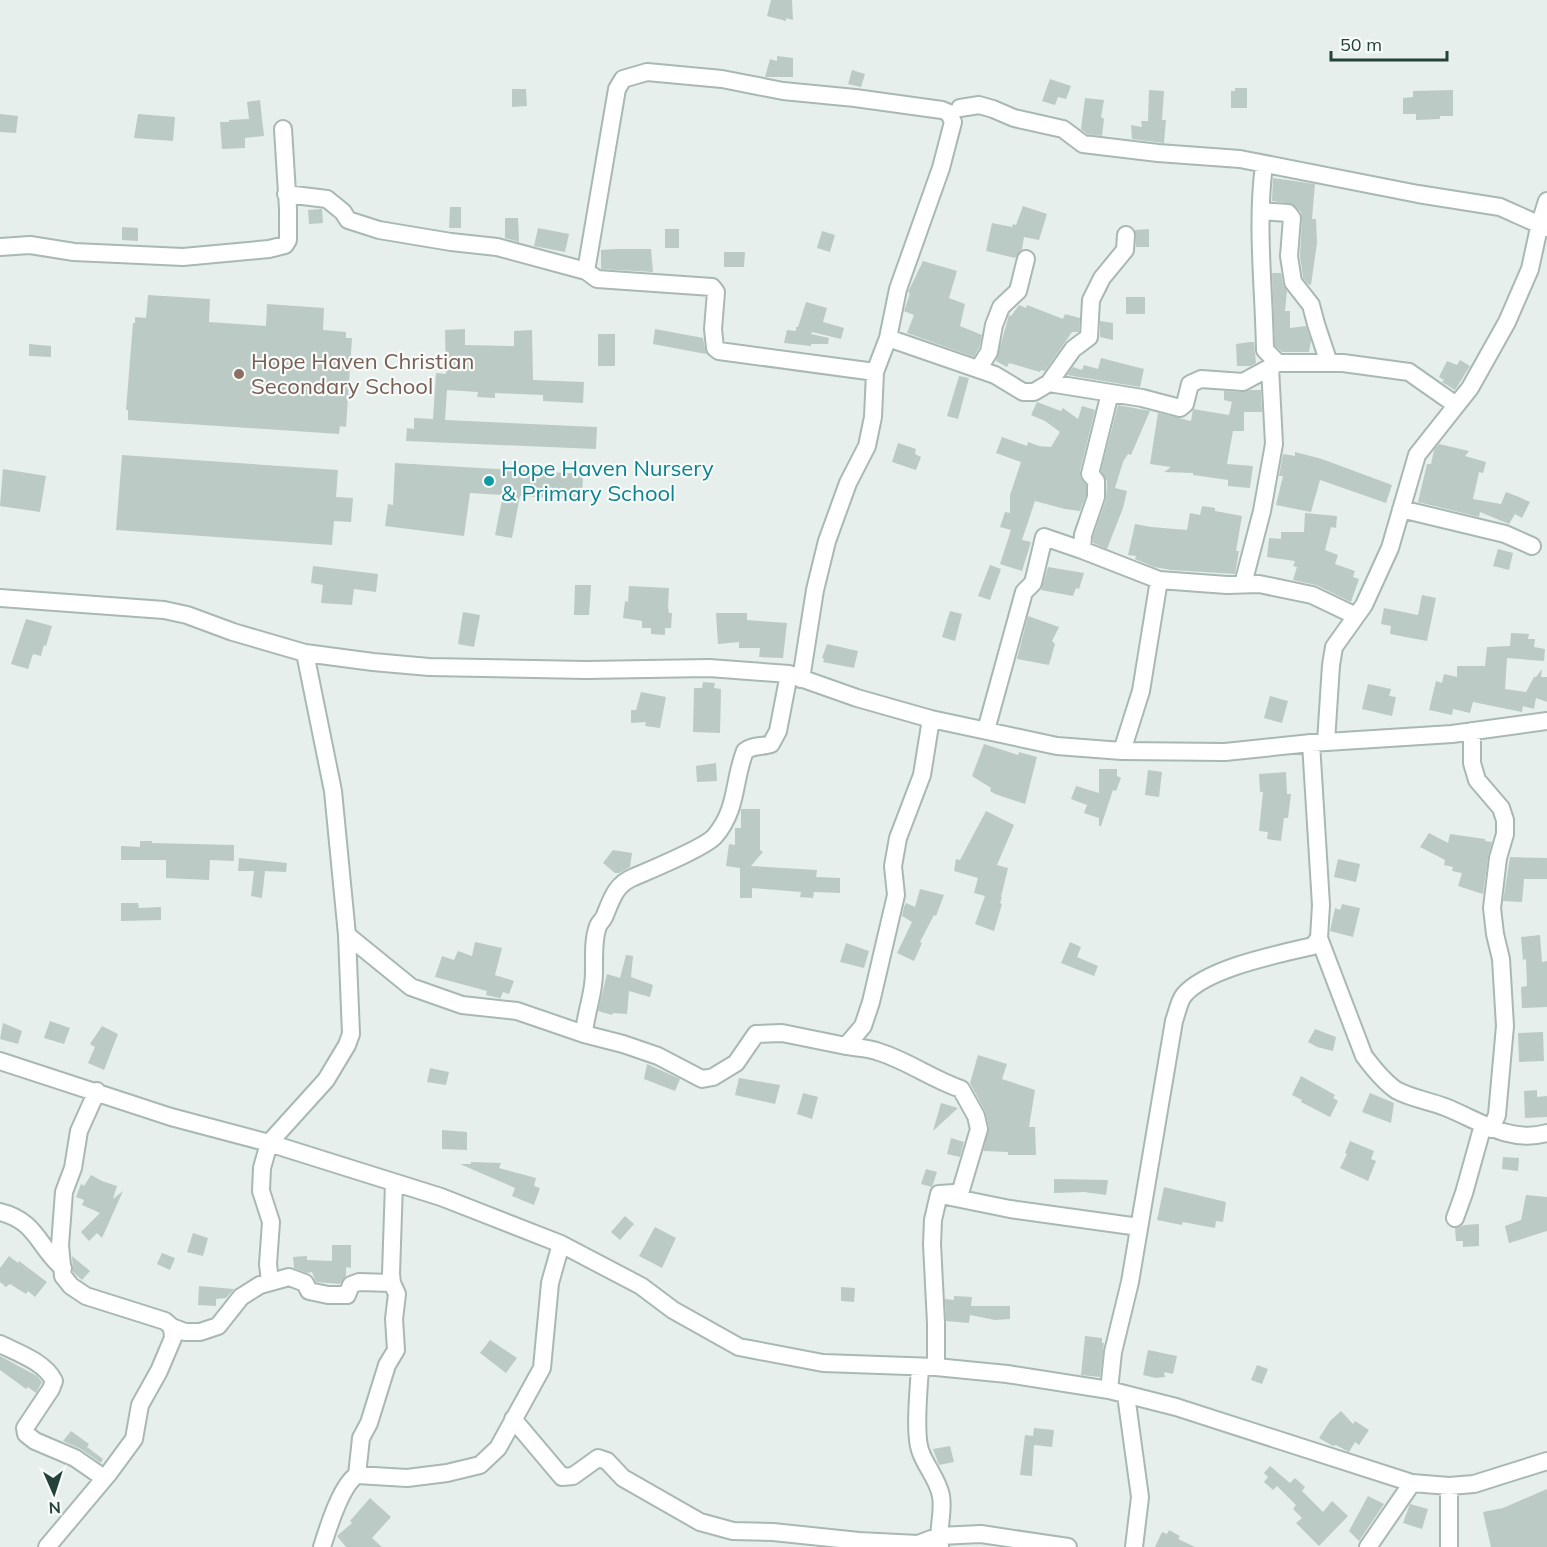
<svg xmlns="http://www.w3.org/2000/svg" width="1547" height="1547" viewBox="0 0 1547 1547" font-family="Mulish,sans-serif">
<style>
.building{fill:#bbcac4}
.lines{fill:none;stroke-linecap:round;stroke-linejoin:round}
.minor-casing{stroke:#a8b8b2;stroke-width:20}
.minor{stroke:#fff;stroke-width:16}
.education-dot{fill:#8d6e63;stroke:#f7fbf9;stroke-width:2}
.culture-dot{fill:#0f9aa8;stroke:#f7fbf9;stroke-width:2}
.labels{text-anchor:middle;stroke-width:4.5;stroke-linejoin:round;paint-order:stroke}
.education-label{font-size:22px;fill:#785e54;stroke:#f7fbf9;text-anchor:start}
.culture-label{font-size:22px;fill:#0d838f;stroke:#f7fbf9;text-anchor:start}
</style>
<rect width="100%" height="100%" fill="#e6efeb"/>
<!-- building -->
<path class="building" d="M771 0H792L793 20 786 18V21L767 16Z
M777 56 793 58V77H765L770 59 777 61Z
M852 70 865 74 861 87 848 84Z
M1050 79 1071 86 1066 99 1058 97 1055 105 1042 101Z
M1235 88H1247V108H1231V91H1235Z
M512 89H526L527 106 512 107Z
M1149 90 1164 91 1162 120H1166L1164 143 1132 139 1131 125 1142 127 1141 121H1148Z
M1453 90V116H1440V119L1416 120V114H1403V98L1413 97V91Z
M1085 98 1104 100 1101 117 1104 119 1102 136 1087 134 1081 129Z
M260 100 264 136 245 138V148L222 149 220 122H229V120L249 119 247 102Z
M0 114 18 116 16 133 0 132Z
M138 114 175 117 173 141 134 138Z
M1273 178 1315 184 1312 219H1316L1317 243 1311 285 1308 284 1303 278 1300 256 1302 219 1301 212 1292 204 1272 201Z
M1023 206 1047 214 1039 240 1024 237 1022 249 1015 258 986 251 992 223 1012 227 1013 224 1016 225Z
M450 207H461V228H449Z
M322 209 323 223 309 224 308 210Z
M505 218H518L519 242 505 238Z
M122 227 138 228V241L122 240Z
M538 228 569 234 565 252 534 246Z
M665 229H679V248H665Z
M1149 229V247H1136L1135 230Z
M822 231 835 235 830 252 817 248Z
M616 249H651L653 272 601 269V250Z
M724 252H745L744 267H724Z
M923 261 957 271 949 298 965 304 960 326 982 335 979 348 974 357 907 333 914 315 904 311 910 293 908 292Z
M1272 273H1281L1283 284 1287 291 1285 311H1290V328L1306 326 1311 341 1309 352H1282L1275 346Z
M148 295 210 299 209 322 266 326 267 304 324 308 323 330 346 332V338H352L346 427 340 426 339 434 128 420V410H126L133 323H135V317L146 318Z
M1126 297H1145V314H1126Z
M806 302 827 308 823 322 844 328 841 339 812 332 811 334 829 338 828 344H811V346L784 343 787 330 796 331V327H798Z
M1019 305 1026 308 1027 305 1063 319 1065 314 1080 318 1079 332H1072L1045 371 1041 370 1040 372 1009 363 1007 367 996 361 1009 315 1011 316Z
M1100 321 1113 323V340L1100 337Z
M465 329V345L514 346V331L532 330 533 380 584 382 583 403 543 401V395L495 393V398L477 397 478 392 447 390 445 420 597 427 596 449 406 441 407 428 414 429V418L433 419 436 373 446 374 445 330Z
M655 329 703 338 706 354 653 344Z
M598 334H615V366H598Z
M1250 342H1254L1256 363 1251 366H1237L1236 344Z
M29 344 51 346V357L29 356Z
M1101 358 1144 369 1140 387 1067 375 1073 367 1082 370 1084 365 1098 369Z
M1460 360 1470 366 1455 390 1442 382 1444 380 1439 377 1447 361 1457 365Z
M959 376 969 378 958 419 947 416Z
M1250 390H1261L1262 412H1244V431H1233L1227 464 1253 466 1250 488 1228 486V480L1193 475V473L1164 472 1171 467 1150 464 1158 413 1191 421 1193 409 1229 415 1232 402 1224 400V391L1242 392Z
M1037 402 1061 411 1063 408 1078 419 1082 406 1095 410 1080 471V477L1086 485V495L1080 511 1065 509 1035 501 1022 540 1031 542 1022 571 1000 564 1011 530 1000 527 1005 512 1010 513V495L1021 462 996 453 1002 437 1027 446 1028 442 1039 446 1051 447 1060 432 1045 421 1031 415Z
M1118 405 1150 411 1131 455 1128 454 1123 462 1115 488 1127 491 1123 508 1107 549 1093 543V537L1106 500 1107 481 1101 471Z
M898 443 916 449 915 454 921 457 916 470 892 462Z
M1439 444 1469 451 1465 456 1486 462 1483 473 1479 472 1473 499 1501 504 1506 492 1519 497 1530 502 1522 518 1515 514 1509 524 1480 512 1479 517 1418 502 1427 464H1431L1434 450Z
M1295 452 1322 459 1392 485 1386 503 1320 480 1311 512 1276 505 1283 476H1279L1283 454 1295 456Z
M122 455 338 470 336 497 353 498 351 522 334 521 332 545 116 530Z
M395 463 583 474 582 500 520 496 512 538 495 535 503 495 470 493 464 536 385 526 388 504 393 505Z
M3 469 46 476 40 512 0 506Z
M1202 506 1215 508V511L1242 516 1236 551H1239L1235 574 1171 570 1154 567 1135 559 1136 556 1128 555 1135 524 1151 527 1187 530 1190 513 1200 515Z
M1305 513 1337 516 1336 528 1331 527 1325 550 1338 555 1335 564 1355 571 1353 577 1359 579 1351 602 1316 585 1293 580 1297 567 1293 566 1295 561 1267 557 1269 538 1281 539V532H1304Z
M1498 549 1513 553 1509 570 1493 566Z
M990 565 1001 569 990 600 978 596Z
M313 566 378 574 376 592 354 589 352 605 321 603 323 585 311 583Z
M1048 567 1084 573 1079 589 1076 588 1073 596 1041 590Z
M575 585H591L589 615H574Z
M629 586 669 588 668 607 669 613H672L671 628H665V635L651 634V628H642V621L623 618 625 601 628 602Z
M1422 595 1436 598 1427 641 1390 634 1391 626 1381 624 1384 608 1418 615Z
M950 611 962 614 955 641 942 637Z
M463 612 480 615 474 647 458 644Z
M716 613H747V620L787 623 783 658 759 657 760 648H739V642L718 644Z
M1028 616 1059 627 1052 641 1055 644 1049 665 1017 659Z
M26 619 52 626 46 646 44 645 41 656 33 654 28 669 11 664Z
M1511 633 1529 634 1528 639H1535L1534 647 1545 649 1544 661 1507 658 1505 689 1526 692 1534 677H1536L1542 669 1541 677H1547V702L1536 698 1534 709 1523 706 1522 712 1473 702 1470 713 1453 709 1452 715 1429 710 1436 681 1442 683 1444 674 1457 677V666H1485L1487 647 1510 646Z
M827 644 858 651 854 668 823 662 824 659 822 658Z
M703 682 715 683 714 688 721 689 720 733 693 732 694 688H702Z
M1368 684 1391 689 1389 696 1396 697 1392 716 1362 709Z
M641 692 666 697 660 728 645 726 646 722 631 723V710H636Z
M1270 696 1288 701 1282 723 1264 718Z
M984 744 1018 755 1019 752 1037 757 1025 804 995 794 990 791 991 788 972 776Z
M716 763 717 781 697 782 696 766Z
M1099 769H1117V776L1121 778 1116 791 1113 790 1101 826H1099V818L1084 813 1087 805 1071 799 1076 786 1099 793Z
M1148 770 1162 772 1159 797 1145 795Z
M1286 772 1287 794H1291L1288 818H1284L1281 841 1267 839 1268 832 1259 831 1263 792H1260L1259 774Z
M741 809H760V850L763 852 751 866 817 870 816 877 840 878V893L814 892 813 898 800 897 801 892 752 888V898H740V868L726 866 729 844 735 845V828H741Z
M986 811 1014 825 997 865 1008 868 1001 897H1002L1000 903 1002 904 994 931 975 924 985 896 974 893 978 878 954 871 956 859 960 860Z
M1429 833 1448 843 1450 834 1485 839V841L1492 842 1488 857 1483 894 1458 886 1462 873 1452 871 1453 867 1444 865 1445 860 1420 847Z
M140 841H152V843L234 845V861L210 860 209 880 166 878V860H121V846L140 847Z
M613 850 632 853 630 867 619 873H615L603 863Z
M1510 857 1547 858V879H1524L1522 902 1503 901Z
M239 858 287 863 286 872 265 871 262 898 251 896 254 871H238Z
M1338 859 1360 864 1356 882 1334 877Z
M920 889 944 895 936 916 934 915 920 942 922 943 914 961 897 953 912 922 902 916 904 907 906 903 915 907Z
M121 903H138L139 908 161 907V920L121 921Z
M1342 904 1360 908 1353 937 1330 931 1335 908 1340 910Z
M1540 935 1542 962 1547 961V1007L1522 1008 1521 987 1527 986 1526 959 1523 960 1521 937Z
M475 942 502 948 495 975 514 981 509 994 503 992 500 999 499 998 486 995 487 991 435 977 442 956 454 960 458 951 472 956Z
M1070 942 1081 947 1077 957 1098 966 1094 976 1061 963Z
M846 943 869 951 864 968 840 962Z
M626 955 633 956 631 977 653 985 650 997 629 991 627 1014 613 1013 612 1015 598 1011 607 974 620 978Z
M50 1021 70 1028 64 1044 44 1038Z
M3 1023 22 1031 18 1044 0 1039Z
M102 1026 118 1034 104 1070 88 1063 95 1047 90 1044Z
M1315 1029 1336 1037 1333 1051 1317 1047 1308 1042Z
M1543 1032 1544 1061 1519 1062 1518 1033Z
M978 1055 1007 1064 1002 1079 1035 1090 1029 1127H1035L1036 1155H1008V1152L983 1151 989 1127 985 1111 970 1083Z
M647 1064 680 1079 675 1091 644 1079Z
M430 1068 449 1072 446 1085 427 1082Z
M1301 1076 1335 1095 1333 1098 1338 1101 1330 1117 1301 1102 1302 1100 1292 1095Z
M739 1078 780 1085 775 1104 735 1095Z
M1537 1090V1097L1547 1096V1117L1525 1118 1524 1091Z
M803 1093 818 1097 812 1119 797 1114Z
M1370 1093 1394 1103 1391 1123 1362 1112Z
M941 1103 958 1108 933 1131Z
M442 1130 467 1132V1150L442 1149Z
M951 1138 964 1142 960 1157 947 1154Z
M1350 1141 1374 1151 1371 1159 1376 1161 1368 1181 1340 1168 1347 1154 1345 1153Z
M1503 1157 1519 1158 1518 1171 1502 1169Z
M471 1162 501 1163 499 1168 536 1178 534 1186 540 1188 534 1205 512 1196 515 1188 460 1164H471Z
M926 1169 937 1172 932 1187 921 1184Z
M91 1175 102 1181 117 1186 113 1199 123 1191 102 1238 97 1233 89 1241 81 1232 100 1213 82 1205 84 1200 76 1197 81 1184 84 1186Z
M1054 1179 1108 1180 1106 1195 1084 1192 1054 1193Z
M1164 1187 1226 1202 1223 1222 1216 1221 1215 1228 1183 1222 1182 1225 1157 1220Z
M1526 1195 1547 1197V1231L1509 1243 1505 1226 1521 1220Z
M625 1216 634 1224 620 1240 611 1232Z
M1479 1224V1246L1463 1247V1241H1456L1455 1228 1465 1225Z
M655 1227 676 1238 662 1268 639 1256Z
M193 1233 208 1238 203 1256 187 1252Z
M332 1245H351V1268L346 1267V1276L340 1284 316 1282 312 1272 307 1273 294 1268 293 1257 307 1256V1260L332 1261Z
M162 1253 175 1258 170 1270 157 1264Z
M9 1256 18 1263 19 1261 47 1282 35 1297 28 1291 26 1294 10 1284 6 1287 0 1282V1268Z
M72 1256 90 1271 82 1280 73 1272Z
M199 1286 234 1289 226 1298 216 1299V1306L198 1305Z
M841 1287 855 1288 854 1302 841 1301Z
M954 1296 972 1297 971 1306H1010V1319L995 1320 970 1315 969 1323 946 1321 945 1299 954 1300Z
M1085 1336 1102 1338V1343H1104L1100 1377 1081 1375Z
M490 1340 517 1358 506 1373 480 1353Z
M1148 1350 1177 1356 1173 1374 1164 1372 1165 1377 1156 1378 1143 1375Z
M0 1356 37 1376 42 1382 36 1393 28 1387 26 1389 0 1370Z
M1257 1365 1268 1369 1262 1384 1251 1380Z
M1341 1411 1353 1424 1355 1421 1369 1430 1359 1445 1355 1442 1349 1452 1336 1445 1333 1446 1319 1438 1330 1421Z
M1034 1428 1054 1430 1052 1447 1034 1445 1032 1476 1020 1475 1025 1435 1033 1436Z
M71 1431 89 1444 87 1447 103 1459 101 1463 81 1449 63 1441Z
M950 1446 954 1462 939 1465 933 1449Z
M1270 1466 1290 1483 1295 1478 1305 1487 1302 1491 1323 1512 1332 1501 1348 1516 1319 1546 1296 1523 1302 1518 1293 1509 1296 1505 1277 1486 1273 1490 1264 1482 1268 1477 1264 1473Z
M1547 1489V1547H1491L1483 1512 1503 1508Z
M1368 1496 1384 1504 1359 1541 1349 1531Z
M370 1498 391 1517 372 1538 382 1547H346L337 1536 352 1523 350 1521Z
M1410 1504 1428 1509 1422 1529 1403 1523Z
M1169 1530 1180 1536 1178 1539 1195 1547H1155L1162 1532 1167 1534Z"/>
<g class="lines">
<!-- minor casing -->
<g class="minor-casing">
<path id="minor" d="M960 108 979 105 993 109 1014 118 1063 129 1083 144 1158 153 1240 159 1418 194 1500 207 1547 228
M1264 165C1256 226 1264 288 1265 350L1278 363
M286 194 327 199 343 212 348 220 379 230 451 242 497 247 586 271 597 279 712 287 716 292 713 329 715 348 719 351 875 372
M1261 211 1288 213 1292 218 1289 256 1293 282 1311 305 1316 324 1329 363
M0 247 30 245 74 252 183 257 269 249 285 245 288 240V209L283 129
M586 271 617 89 623 79 647 72 722 79 783 91 855 98 942 110 949 113 953 122 941 168 898 289 888 338 875 372 873 417 867 446 848 483 827 541 815 590 801 679
M888 338 995 375 1023 392H1034L1049 383 1142 398 1180 408 1185 404 1190 384 1201 379 1243 382 1278 363H1343L1409 372 1456 405
M979 368 989 352 994 325 1001 307 1018 291 1026 259
M1049 383 1073 349 1089 337 1091 300 1102 278 1125 250 1126 235
M1110 393 1090 474 1096 481V497L1083 535 1082 550 1159 580 1227 585 1259 584 1312 595 1356 616
M1401 509 1505 534 1532 546
M1243 584 1262 511 1274 444 1270 367
M0 598 164 610 187 615 233 632 305 653 373 662 429 667 586 670 709 668 789 674 857 698 931 719 1057 746 1122 751 1225 752 1311 743 1452 734 1547 721
M986 730 1024 592 1033 583 1044 537 1082 550
M1472 731V763L1477 780 1501 808 1505 820V834L1498 858 1492 908 1495 934 1501 959 1505 1026 1497 1115 1491 1129
M1326 742 1331 665 1334 647 1364 605 1390 548 1417 455 1470 388 1507 322 1530 269 1540 223 1547 201
M1122 751 1141 691 1159 580
M347 935 411 987 462 1005 517 1011 584 1034 623 1044 658 1056 702 1079 713 1077 736 1063 756 1034 782 1033 846 1046 863 1026 871 1002 896 895 893 866 898 838 922 775 931 719
M1319 938 1364 1056C1373 1068 1383 1081 1396 1090 1410 1098 1430 1101 1445 1107 1478 1120 1510 1144 1547 1133
M584 1034C585 1017 591 1002 593 985 596 967 591 945 598 926 600 922 604 919 605 915 612 898 616 884 634 877 650 870 706 847 715 836 738 809 733 781 745 751 752 745 762 747 771 744L778 731 789 674
M846 1046C857 1048 869 1048 879 1052 908 1061 932 1079 961 1089L976 1116 979 1129 961 1190 954 1193 939 1194 933 1220 932 1244 936 1323V1367
M0 1061 171 1117 269 1143 441 1197 561 1244 641 1286 673 1310 739 1347 823 1363 936 1367 1007 1374 1109 1390 1176 1407 1412 1483 1449 1486 1474 1484 1547 1461
M946 1196 1010 1209 1139 1227
M0 1212C37 1221 38 1247 63 1268
M1455 1218 1464 1193 1483 1125
M270 1282 268 1264 271 1222 261 1191 262 1168 269 1143 326 1080 347 1045 351 1034 347 935 333 791 305 653
M172 1327 185 1332H200L218 1326 241 1297 260 1285 289 1277 305 1283 309 1291 328 1295H347L351 1285 359 1282 392 1283
M0 1344C18 1353 45 1362 54 1381L51 1389 25 1428 26 1434 35 1441 75 1458 104 1478
M920 1367C919 1387 914 1432 920 1450 925 1466 938 1479 941 1496 944 1513 937 1530 940 1546
M1109 1390 1113 1352 1130 1282 1174 1021C1177 1013 1179 1001 1184 995 1207 968 1279 954 1313 946L1319 938 1321 905 1311 743
M1126 1395 1140 1497 1134 1547
M513 1419 562 1477 573 1476 598 1458 607 1461 623 1478 700 1522 733 1531 773 1532 859 1541 918 1544 939 1536 981 1534 1068 1547
M357 1475 361 1438 369 1423 387 1365 396 1350 394 1319 397 1294 392 1283 391 1274 394 1183
M47 1547 109 1473 134 1439 140 1405 159 1371 173 1338 172 1327 165 1321 86 1296 71 1286 63 1276 60 1245 64 1192 73 1168 79 1131 97 1091
M322 1547C328 1528 341 1485 357 1475L407 1478 447 1473 480 1465 498 1448 542 1368 550 1283 561 1244
M1368 1547 1412 1483
M1449 1547V1486"/>
</g>
<!-- minor -->
<use href="#minor" class="minor"/>
</g>
<!-- markers -->
<circle class="education-dot" cx="239" cy="374" r="6"/>
<circle class="culture-dot" cx="489" cy="481" r="6"/>
<g class="labels">
<!-- education labels -->
<g class="education-label">
<text x="251" y="369">Hope Haven Christian<tspan x="251" dy="25">Secondary School</tspan></text>
</g>
<!-- culture labels -->
<g class="culture-label">
<text x="501" y="476">Hope Haven Nursery<tspan x="501" dy="25">&amp; Primary School</tspan></text>
</g>
</g>
<!-- north arrow -->
<g transform="translate(54 1493) rotate(177)" stroke="#f7fbf9" stroke-width="4.5" paint-order="stroke">
<path d="M0-4.5L10 22L0 15L-10 22Z" fill="#24423a"/>
<text y="-9" font-size="16" font-weight="bold" text-anchor="middle" fill="#24423a">N</text>
</g>
<!-- scale -->
<path d="M1331 51v9h116v-9" fill="none" stroke="#24423a" stroke-width="3"/>
<text x="1340" y="51" font-size="18" fill="#24423a" stroke="#f7fbf9" stroke-width="4.5" paint-order="stroke">50 m</text>
</svg>
